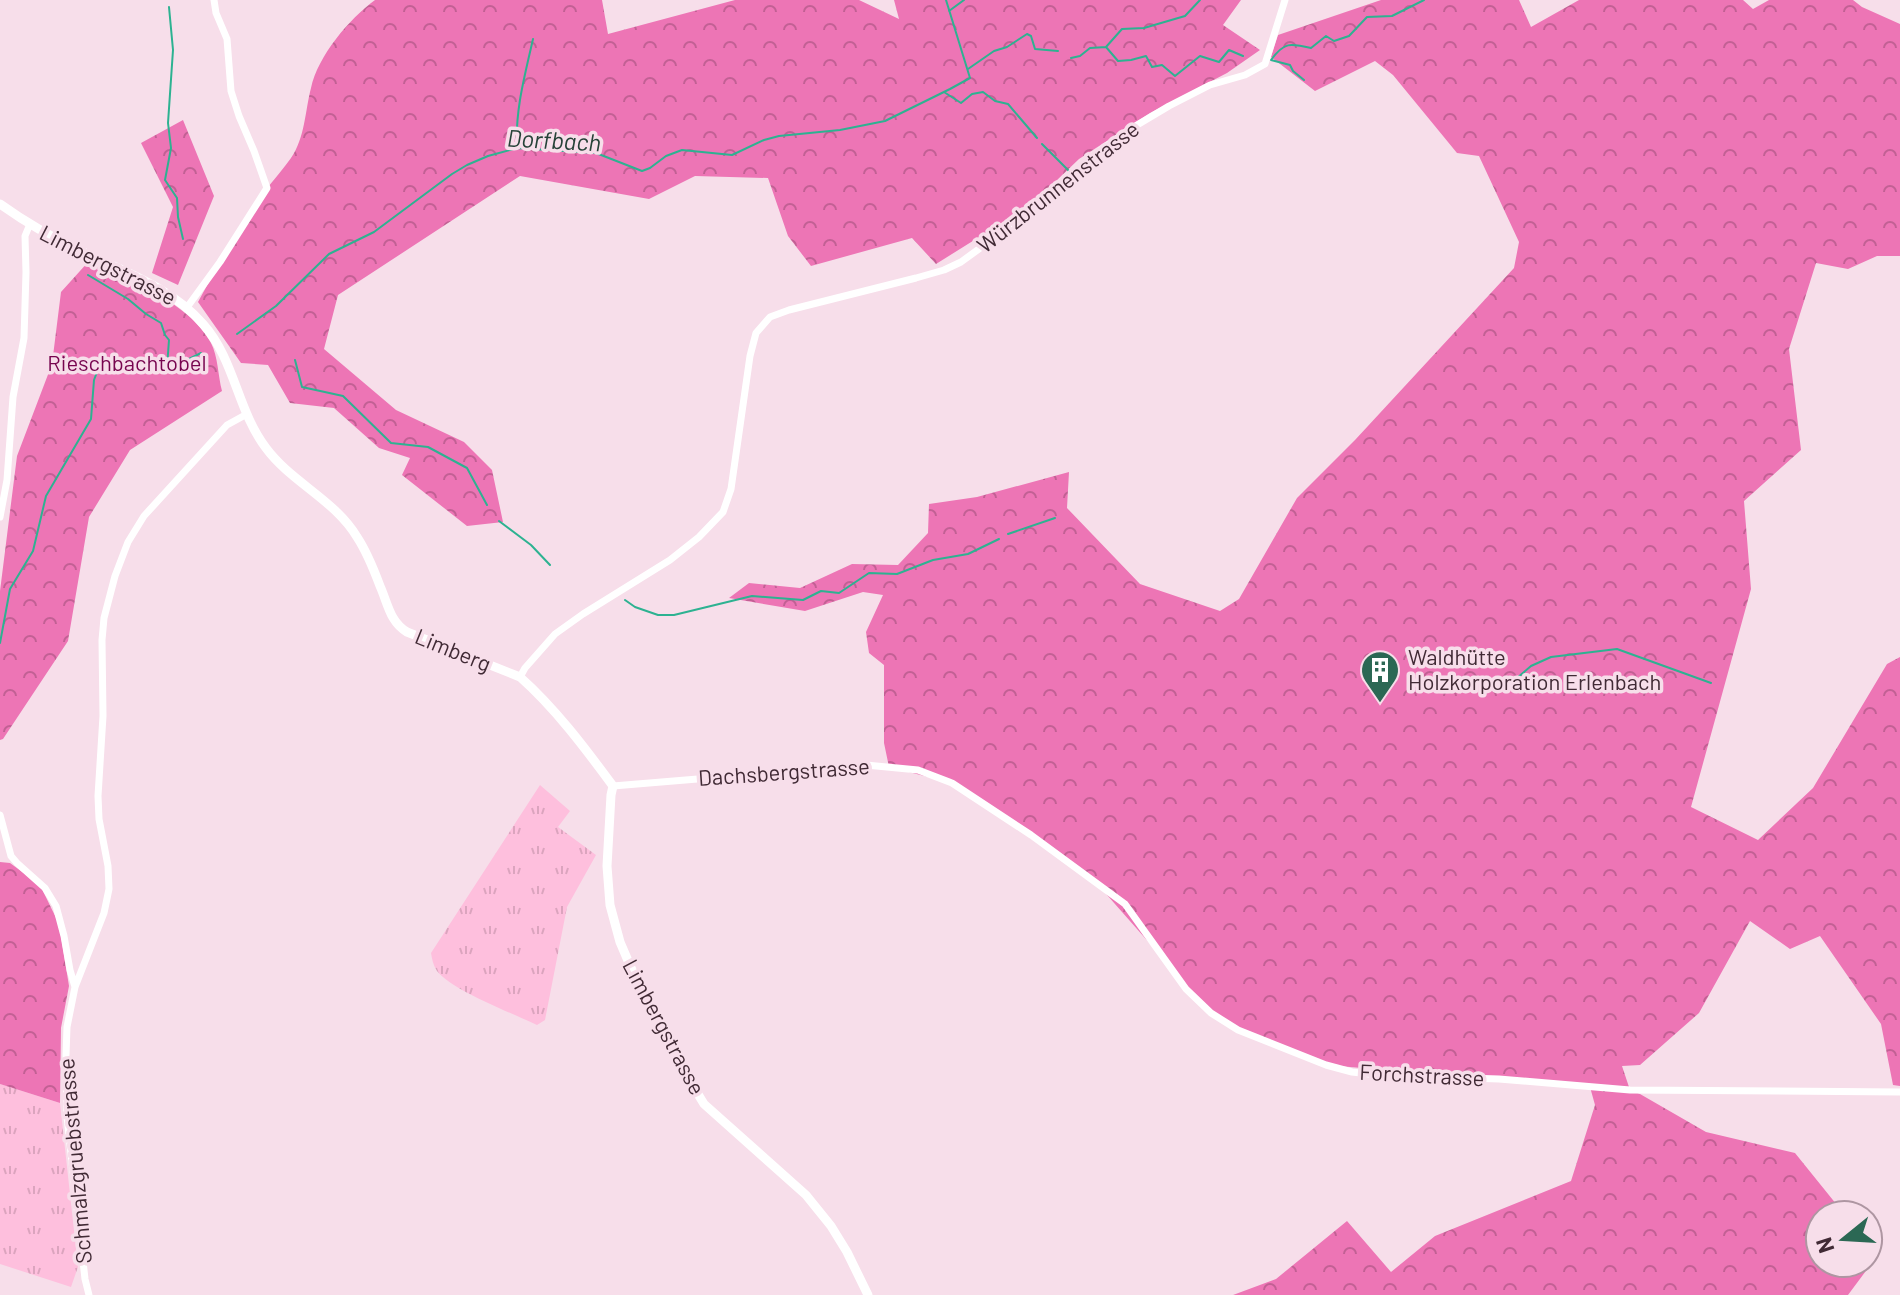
<svg xmlns="http://www.w3.org/2000/svg" width="1900" height="1295" viewBox="0 0 1900 1295" font-family="Barlow,sans-serif">
<style>
.grass{fill:url(#grass-tufts)}
.forest{fill:url(#forest-crowns)}
.lines{fill:none;stroke-linecap:round;stroke-linejoin:round}
.stream{stroke:#2db291;stroke-width:2}
.street{stroke:#fff;stroke-width:7}
.secondary{stroke:#fff;stroke-width:9}
.labels{text-anchor:middle;stroke-width:7;stroke-linejoin:round;paint-order:stroke}
.street-label{font-size:22px;fill:#412a35;stroke:#f7deea}
.park-label{font-size:22px;fill:#77054f;stroke:#f7deea}
.poi-label{font-size:22px;fill:#412a35;stroke:#f7deea;text-anchor:start}
.water-label{font-size:24px;font-style:italic;fill:#264238;stroke:#f7deea}
</style>
<defs>
<pattern id="grass-tufts" width="24" height="20" patternUnits="userSpaceOnUse" patternTransform="scale(2)"><rect width="24" height="20" fill="#febfdd"/><path d="M3 7l-1-3M5 7V3M7 7l1-3M15 17l-1-3M17 17v-4M19 17l1-3" fill="none" stroke="#dba4be"/></pattern>
<pattern id="forest-crowns" width="20" height="18" patternUnits="userSpaceOnUse" patternTransform="scale(2)"><rect width="20" height="18" fill="#ed75b5"/><path d="M2 6a3 3 0 1 1 6 0M12 15a3 3 0 1 1 6 0" fill="none" stroke="#c26094"/></pattern>
</defs>
<rect width="100%" height="100%" fill="#f7deea"/>
<!-- grass -->
<path class="grass" d="M540 785 570 811 558 827 596 855 567 907 545 1020 537 1025C512 1013 453 991 437 971 433 965 432 959 431 953Z
M0 1084 60 1103 78 1267 71 1287 0 1264Z"/>
<!-- forest -->
<path class="forest" d="M375 0H602L608 34 735 0H859L899 19 894 0H1241L1223 25 1260 50 1227 73 1150 113 1079 159 1032 204 936 264 912 238 811 266 788 236 768 178 695 176 649 199 520 176 338 295 324 349 396 410 464 442 492 470 503 522 467 526 402 475 410 458 379 448 334 408 290 403 268 365 241 363 198 302C219 263 242 223 268 187 276 177 284 168 291 158 305 138 305 111 311 88 318 56 349 19 375 0Z
M1381 0H1519L1531 27 1579 0H1743L1753 9 1769 0H1853L1862 7 1900 24V256H1877L1848 269 1816 263 1789 349 1801 450 1744 501 1751 589 1691 807 1758 840 1813 788 1887 664 1900 657V1086L1893 1085 1881 1024 1820 936 1790 949 1750 921 1699 1013 1640 1065 1622 1066 1630 1090 1640 1094 1706 1132 1795 1153 1845 1215H1820V1263H1868V1244L1877 1256 1848 1295H1233L1276 1279 1347 1221 1391 1272 1435 1236 1571 1181 1595 1105 1590 1087 1326 1065 1238 1030 1211 1013 1100 887 952 783 889 767 884 743V665L869 653 866 632 883 595 863 592 805 611 729 598 749 583 800 588 852 564 898 565 928 533 929 504 977 497 1069 472 1067 508 1140 584 1220 611 1239 599 1297 498 1355 440 1514 268 1519 242 1479 156 1457 153 1393 75 1375 61 1315 91 1271 57 1278 35Z
M183 120 214 196 178 285 152 273 173 207 141 143Z
M89 261C129 280 189 302 211 343 218 356 218 376 222 391L130 450 89 517 68 641 3 739 0 740V591L17 456 52 364 61 292Z
M0 862 10 863 40 885 59 924 69 986 61 1028 60 1103 0 1084Z"/>
<g class="lines">
<!-- stream -->
<path class="stream" d="M169 7 173 50 168 123 171 148 165 180 177 198 178 217 183 239
M949 11 964 0
M1106 47 1118 61 1131 60 1146 56 1152 67 1162 65 1175 76 1200 56 1219 62 1229 50 1243 56
M1071 58 1080 56 1090 48 1106 47 1122 29 1144 28 1185 16 1200 0
M968 69 994 51 1007 47 1027 34 1031 36 1035 49 1058 51
M1304 80 1293 71 1290 65 1271 60C1284 42 1290 43 1311 48L1326 36 1334 41 1349 36 1367 17 1392 16 1424 0
M944 92 961 103 972 94 983 92 995 101 1008 104 1037 138
M1042 144 1069 171
M517 147C515 110 525 75 533 39
M88 275 128 299 146 314 161 323 165 335 169 340 167 367
M237 334 276 306 329 254 374 232 452 174 467 165 488 156 517 148 596 153 642 171 650 168 666 156 682 150 732 155 764 140 779 136 840 130 885 121 950 89 970 78 946 0
M295 360 302 387 343 396 391 443 428 447 467 468 487 505
M499 521 531 545 550 565
M1008 534 1055 518
M625 600 635 607 658 615H674L752 596 803 600 821 591 839 593 869 573 897 574 933 560 968 554 999 539
M0 643 10 589 33 551 46 496 91 419 94 380 99 367 104 363 112 361 140 369 159 370 175 366 201 353
M1502 691 1531 666 1551 657 1617 649 1711 683"/>
<!-- street -->
<path class="street" d="M188 306 220 262 267 188 254 151 239 116 231 91 227 39 216 13 214 0
M0 517 7 480 13 397 24 338 26 272 25 236 30 224
M520 677 525 668 555 634 583 614 670 560 699 537 723 512 731 489 750 356 756 333 770 317 789 310 916 278 944 270 961 262 1049 198 1066 184 1094 155 1127 131 1169 106 1210 85 1245 75 1265 64 1285 0
M613 786 866 765 918 770 952 783 1031 835 1125 904 1186 989 1211 1013 1238 1030 1326 1065 1352 1072 1378 1075 1499 1079 1630 1090 1900 1092
M0 815 11 856 17 863 45 888 56 906 64 936 70 970 75 987
M89 1295 85 1279 67 1117 66 1055 67 1027 75 987 104 913 109 889 108 866 99 819 98 796 103 716 102 640 104 618 115 576 128 542 144 516 227 425 247 414"/>
<!-- secondary -->
<path class="secondary" d="M0 204C25 222 51 237 79 250 122 271 171 287 203 324 235 360 237 410 266 448 291 482 335 500 357 537 367 552 374 570 380 586 388 604 390 622 407 632L520 677C555 708 585 748 613 786L611 795 607 866 610 905 620 942 632 970 690 1081 704 1104 806 1195 831 1226 847 1252 868 1295"/>
</g>
<!-- icons -->
<defs>
<g id="building-pin" transform="scale(2)"><path d="M0 17L-7.5 6A9.5 9.5 0 1 1 7.5 6Z" fill="#2b6854" stroke="#f7deea"/><path d="M-4-6H4V6H1V3H-1V6H-4ZM-2.5-4.3h1.7v1.8h-1.7ZM.8-4.3h1.7v1.8H.8ZM-2.5-1h1.7V.8h-1.7ZM.8-1h1.7V.8H.8Z" fill="#fff"/></g>
</defs>
<g fill-rule="evenodd">
<use href="#building-pin" x="1380" y="670"/>
</g>
<g class="labels">
<!-- street labels -->
<g class="street-label">
<text transform="translate(1058 187) rotate(-38)" y="8">Würzbrunnenstrasse</text>
<text transform="translate(108 265) rotate(27)" y="8">Limbergstrasse</text>
<text transform="translate(453 650) rotate(22)" y="8">Limberg</text>
<text transform="translate(784 772) rotate(-4)" y="8">Dachsbergstrasse</text>
<text transform="translate(664 1027) rotate(62)" y="8">Limbergstrasse</text>
<text transform="translate(1422 1075) rotate(3)" y="8">Forchstrasse</text>
<text transform="translate(75 1161) rotate(-95)" y="8">Schmalzgruebstrasse</text>
</g>
<!-- park labels -->
<g class="park-label">
<text x="127" y="371">Rieschbachtobel</text>
</g>
<!-- poi labels -->
<g class="poi-label">
<text x="1408" y="665">Waldhütte<tspan x="1408" dy="25">Holzkorporation Erlenbach</tspan></text>
</g>
<!-- water labels -->
<g class="water-label">
<text transform="translate(554 141) rotate(3)" y="8">Dorfbach</text>
</g>
</g>
<!-- north arrow -->
<g transform="translate(1844 1239) rotate(252)"><circle r="38" fill="#f7deea" stroke="#ae96a2" stroke-width="2"/>
<path d="M0-6L14 30L0 20L-14 30Z" fill="#2b6854"/>
<text y="-12" font-size="22" font-weight="bold" text-anchor="middle" fill="#412a35">N</text>
</g>
</svg>
